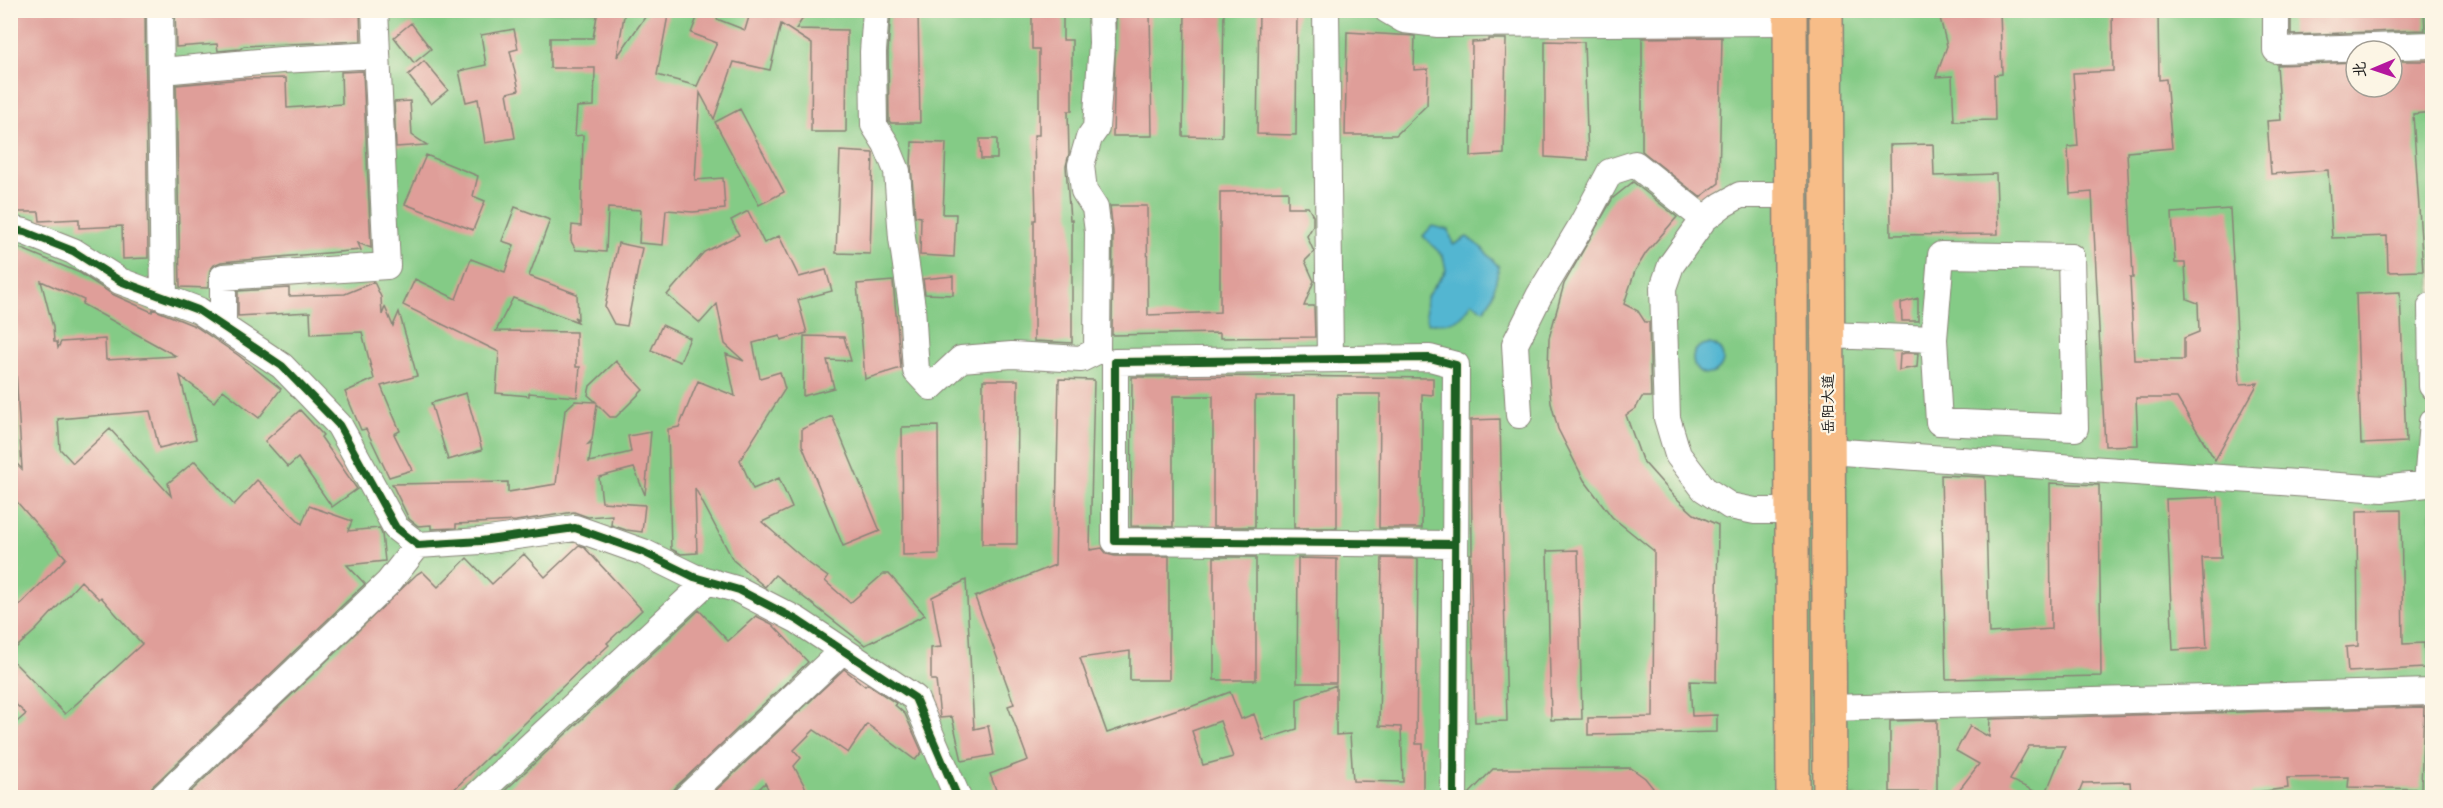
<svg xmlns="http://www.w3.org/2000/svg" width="2443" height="808" viewBox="0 0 2443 808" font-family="'Shantell Sans','LXGW WenKai TC',sans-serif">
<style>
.green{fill:#84cb86;stroke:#507451;stroke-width:1.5;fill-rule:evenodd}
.water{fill:#53b6d1;stroke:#386976;stroke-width:1.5}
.building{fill:#df9e99;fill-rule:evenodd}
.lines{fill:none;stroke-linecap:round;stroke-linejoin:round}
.minor-casing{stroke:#888477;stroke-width:28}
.major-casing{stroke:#888477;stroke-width:36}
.minor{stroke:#fff;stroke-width:26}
.major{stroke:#f7bd88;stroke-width:33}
.cycleway-casing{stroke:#fcf5e5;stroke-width:11}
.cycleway{stroke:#1b5e20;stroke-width:8}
.labels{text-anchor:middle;stroke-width:4.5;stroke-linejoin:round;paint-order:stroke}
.street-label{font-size:15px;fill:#1c1c1c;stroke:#fcf5e5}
</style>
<rect width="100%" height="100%" fill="#fcf5e5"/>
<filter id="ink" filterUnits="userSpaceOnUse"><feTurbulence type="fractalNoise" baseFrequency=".0167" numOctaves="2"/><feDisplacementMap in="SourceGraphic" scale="12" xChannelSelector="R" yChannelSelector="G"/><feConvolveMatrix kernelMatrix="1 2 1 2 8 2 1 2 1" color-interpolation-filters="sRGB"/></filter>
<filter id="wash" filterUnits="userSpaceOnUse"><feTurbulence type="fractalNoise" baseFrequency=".008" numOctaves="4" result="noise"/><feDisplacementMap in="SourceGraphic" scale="24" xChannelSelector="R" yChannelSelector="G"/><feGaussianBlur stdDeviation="1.35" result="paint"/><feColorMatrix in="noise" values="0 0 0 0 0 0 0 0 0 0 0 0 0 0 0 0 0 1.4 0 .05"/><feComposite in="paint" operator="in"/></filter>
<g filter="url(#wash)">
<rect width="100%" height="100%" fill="#f4ebd2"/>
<!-- green -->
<path class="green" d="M10 11H2432V797H11ZM2356 51H2392V87H2356Z"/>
<!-- water -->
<path class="water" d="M1432 226 1449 230 1453 245 1467 237 1482 248 1499 267 1492 298 1484 310 1472 302C1460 324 1451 323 1428 323 1420 291 1432 294 1446 270L1443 256 1423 236Z
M1693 359a15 15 0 1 1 30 0a15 15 0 1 1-30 0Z"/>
<g id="blocks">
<!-- building -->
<path class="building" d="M10 10H145L148 258 123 259 122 226 79 228V219L40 221 39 212H10Z
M175 10H360L361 41 244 46 240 49 218 51 217 44 176 47Z
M598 10H625L617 57 650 10H669L657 75 697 86 717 43 691 33 700 10H721L717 19 745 30 751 10H808L796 29 847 30 846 132H811L812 44 781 24 770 70 734 62 714 119 700 93 695 180 723 178 725 209 693 212 666 210 663 245 639 243 641 210 608 208 606 252 576 250 571 241 572 225 581 226 583 135 575 136 577 107 594 106 595 68H550V38H593Z
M891 10H918L920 123H891L889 121 888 52Z
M1032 10H1063V40H1072V111H1068L1069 154 1066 166 1070 220H1072V343L1034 341V220H1036L1034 135H1039V49H1032Z
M1116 10H1150L1152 136H1113Z
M1185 10H1224L1222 137 1183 136Z
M1259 10H1297L1296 135 1257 134Z
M1938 10H2000L2002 74 1994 75 1995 120 1954 121 1952 76 1936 77 1947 46Z
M2112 10H2158L2159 80 2166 79 2172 148 2127 152 2133 278H2130L2134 360H2184V338L2199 332 2198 303 2187 299 2185 263H2175L2172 213 2230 209 2240 384 2258 383 2215 460 2177 398H2136L2138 445 2105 446 2092 192 2070 194 2068 147 2078 146 2073 73 2113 71Z
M2291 10H2424L2425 30 2291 35Z
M411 23 431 49 414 63 394 37Z
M514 29 518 49 510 51 519 90 507 93 515 138 485 143 478 99 466 102 459 71 486 65 481 35Z
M1347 32 1415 36 1414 70 1428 69 1427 105 1396 135H1345Z
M1722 37 1719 183 1700 197 1642 151V38Z
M1488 39H1506L1504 154 1471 156 1472 42 1488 41Z
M1545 41 1584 42 1588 160 1545 157Z
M424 61 448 90 431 104 408 75Z
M2392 61H2433V112L2413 114 2423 271 2388 272 2387 236 2332 238 2328 170 2271 174 2267 121 2281 120 2277 65 2356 62V87H2392Z
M363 71 371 248 358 243 361 250 221 262 214 265 210 270 208 288 180 287 176 85 242 79 286 78 287 108 342 104 341 72Z
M410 101 412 135 427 145 396 147 394 102Z
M740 109 784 192 759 205 715 122Z
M980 139H997V159H981Z
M912 142 946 143 943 214H956L954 257 920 255 921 217 915 216 911 165Z
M1933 144 1934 176 1996 174 1998 234 1891 235 1890 145Z
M840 151 873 153 870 254 836 253Z
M426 155 478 176 473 196 485 201 473 230 405 204Z
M1633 182 1677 217 1646 253 1635 271 1624 304 1638 311 1645 322H1649L1651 397H1642L1636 408 1626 415 1642 460 1674 496 1694 514 1718 525 1716 682 1690 681 1692 716 1717 715V732L1588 735V718L1653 717 1654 551 1612 517 1584 480 1558 429 1551 403 1548 370 1549 338 1564 284 1613 198Z
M1288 191V207H1308L1313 216V226L1307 236 1314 252 1305 261 1314 281 1304 306H1314L1315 337 1220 338V333L1112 335 1113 232 1110 206H1147L1148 315 1220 312V192Z
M515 207 550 220 529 276 577 294 578 319 574 317 578 322 513 298 496 331 576 332V367H580L577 397 529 393V396L496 393 499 352 403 305 415 279 456 299 471 259 505 272 514 245 502 241Z
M748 211 764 243 779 236 799 277 826 270 832 291 798 300 807 333 781 340 780 336 753 343 760 378 780 372 785 389 740 460 753 489 779 478 792 508 762 522 810 564 828 577 825 581 850 603 883 574H889L925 615 865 645 775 575 765 587 733 560 695 488 697 553 681 554 671 549 668 429 679 427 698 381 735 396 726 354 744 361 725 344 717 304 700 323 667 295 704 252 739 235 731 220Z
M618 243 642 248 627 326 614 324 605 307Z
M10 244 80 273 112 294 152 312 153 309 195 326 238 355 281 389 259 418 223 390 214 402 180 376 196 439 159 448 150 411 58 419 60 449 73 463 110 429 171 496 168 483 195 461 234 505 257 480 302 524 309 506 352 521 348 531 379 528 382 534 385 561 347 565 365 584 152 787 147 798H10V728L26 714 10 699V658L65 714 142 644 101 597 99 599 81 581 36 630 10 653V615L66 558 10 494V457L22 469 13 323H10ZM41 281 84 300 82 304 176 356 106 360 105 339 61 342 58 348 57 342H54L53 327Z
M953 276V295L925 294 923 279Z
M893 281 901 368 865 379 857 284Z
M374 282 381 297 382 315 385 307 393 326 399 312 417 376 381 386 400 431 394 434 412 470 389 477 366 429 361 430 345 392 374 379 362 332 311 334 310 312 238 316V291L289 288V296L345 294Z
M2400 292 2406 442 2361 444 2356 294Z
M1918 298V321H1902L1901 303Z
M662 325 690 338 680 362 651 350Z
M804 336 844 337 851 361 827 360 834 388 803 396Z
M1905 353H1918L1917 367 1899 370 1900 354Z
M616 361 643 390 616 417H610L597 404 592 440 588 444 592 443 589 462 631 452 628 436 651 432 645 495 634 468 599 477 602 502 645 505 642 532 626 530 611 525 612 515 588 517 574 512 516 521 456 524V528L431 529V525L418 526 409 519 392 484 508 482V492L556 484 565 410 575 401 596 402 588 395 590 386Z
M1277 376 1433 378V395L1422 394V528H1379L1380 394H1337V528H1294V396H1255V527H1213V396H1173V527L1131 526 1132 377Z
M1059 379 1094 380 1090 550 1102 548 1107 554 1115 556H1169V680H1130V651L1080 658 1107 733 1184 707 1185 709 1230 692 1241 719 1254 714 1263 740 1297 729V699L1336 685V735L1350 734 1353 781 1403 782 1401 727 1379 726 1382 558 1418 559 1416 744H1423V798H999L990 774 1028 760 1008 706 1014 704 975 597 1055 565ZM1220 721 1233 757 1203 765 1192 731Z
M983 380H1018L1017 544H982Z
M466 393 482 450 448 460 431 403Z
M300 410 323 435 321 437 357 489 332 507 298 458 288 467 265 441Z
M832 416 880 531 843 546 802 445V429Z
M1500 419 1507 721 1475 722 1470 554H1472L1471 420Z
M938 426 939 554 903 555 902 427Z
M1941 475 1985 477 1989 633 2051 629 2050 483 2099 485 2101 676 1946 679Z
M2218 497 2221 558H2202L2207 648 2173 650 2166 499Z
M2401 510 2403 644 2424 643 2425 668 2348 672 2346 647 2358 646 2357 511Z
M579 545 584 547 642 610 607 643 609 645 588 664 587 663 492 755 491 754 445 798H184L417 574 422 571 438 587 467 558 492 584 524 554 545 577Z
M1578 550 1582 719 1551 720 1547 551Z
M1214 557H1256V680H1214Z
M1298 558 1337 559 1336 683H1297Z
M966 580 974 729 988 726 994 755 962 761 952 717 940 718 936 680H931V648L941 647 932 597Z
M699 610 728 641 756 616 772 624 808 662 676 787 668 798H497Z
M844 669 865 686 867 684 896 703 895 705 905 714 922 752 915 760 867 724 848 753 814 730 794 750 801 758 794 766 811 798H773L765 783 750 798H714L711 795Z
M2424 707 2421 789 2348 787 2349 777 2287 778 2288 788 2251 793V797L2218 798V795L2176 796V792L2131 794 2130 782 2083 783 2077 798H2058L2046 793 2065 746H2029L2010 780 2050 798H1953L1979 764 1956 751 1970 726 1989 737 1990 719Z
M1937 720V792H1890V721Z
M1631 768 1645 778 1661 798H1469V794L1493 769Z"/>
</g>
</g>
<g filter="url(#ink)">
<use href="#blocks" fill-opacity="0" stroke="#888477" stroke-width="1.5"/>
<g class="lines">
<!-- minor casing -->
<g class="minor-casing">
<path id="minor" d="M160 10 164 298
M876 10 873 52 874 125 886 144 897 171 902 238 912 307 916 371 931 387 961 359 1012 355 1081 359 1097 351 1098 232 1095 208 1084 191 1081 165 1089 138 1096 128 1102 43 1101 10
M1326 10 1330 359
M1387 10 1404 20 1438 24 1790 22
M2276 10V50L2432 45
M162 71 281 60 377 55
M1704 219 1671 265 1663 288 1667 418 1678 455 1704 489 1730 506 1755 511H1792
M10 229 25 232 73 251 120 281 198 310 282 366 339 425 396 528 418 545 481 541 575 528 643 552 694 577 739 590 797 620 915 698 958 798
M2431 306 2432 386
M223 327V277L387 266 375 10
M1827 335 1934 339 1941 255 2071 257 2075 428 1939 422 1934 339
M1519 415 1515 344 1539 296 1580 228 1610 172 1635 164 1704 219 1722 205 1740 195H1791
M1828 451 2383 489 2427 484 2432 422
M1454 544 1115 541V362L1430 358 1456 365 1454 798
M1829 708 2432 692
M162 798 388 583 418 545
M474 798 708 581
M686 798 842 651"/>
</g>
<!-- major casing -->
<g class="major-casing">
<path id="major" d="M1790 10 1793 798
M1826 10 1830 798"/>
</g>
<!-- minor -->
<use href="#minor" class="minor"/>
<!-- major -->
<use href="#major" class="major"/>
<!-- cycleway casing -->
<g class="cycleway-casing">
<path id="cycleway" d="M10 229 25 232 73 251 120 281 198 310 282 366 339 425 396 528 418 545 481 541 575 528 643 552 694 577 739 590 797 620 915 698 958 798
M1454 544 1115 541V362L1430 358 1456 365 1454 798"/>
</g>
<!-- cycleway -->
<use href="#cycleway" class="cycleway"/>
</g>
</g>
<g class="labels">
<!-- street labels -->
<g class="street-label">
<text transform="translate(1828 404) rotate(-90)" y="5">岳阳大道</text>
</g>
</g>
<!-- margin -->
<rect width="2443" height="808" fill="none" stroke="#fcf5e5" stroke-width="36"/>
<!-- north arrow -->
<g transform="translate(2374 69) rotate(268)"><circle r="28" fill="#fcf5e5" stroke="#a29e95" stroke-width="1.5"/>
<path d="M0-4.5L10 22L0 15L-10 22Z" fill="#b5179e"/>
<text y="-9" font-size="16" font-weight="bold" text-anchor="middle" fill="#1c1c1c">北</text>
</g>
</svg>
